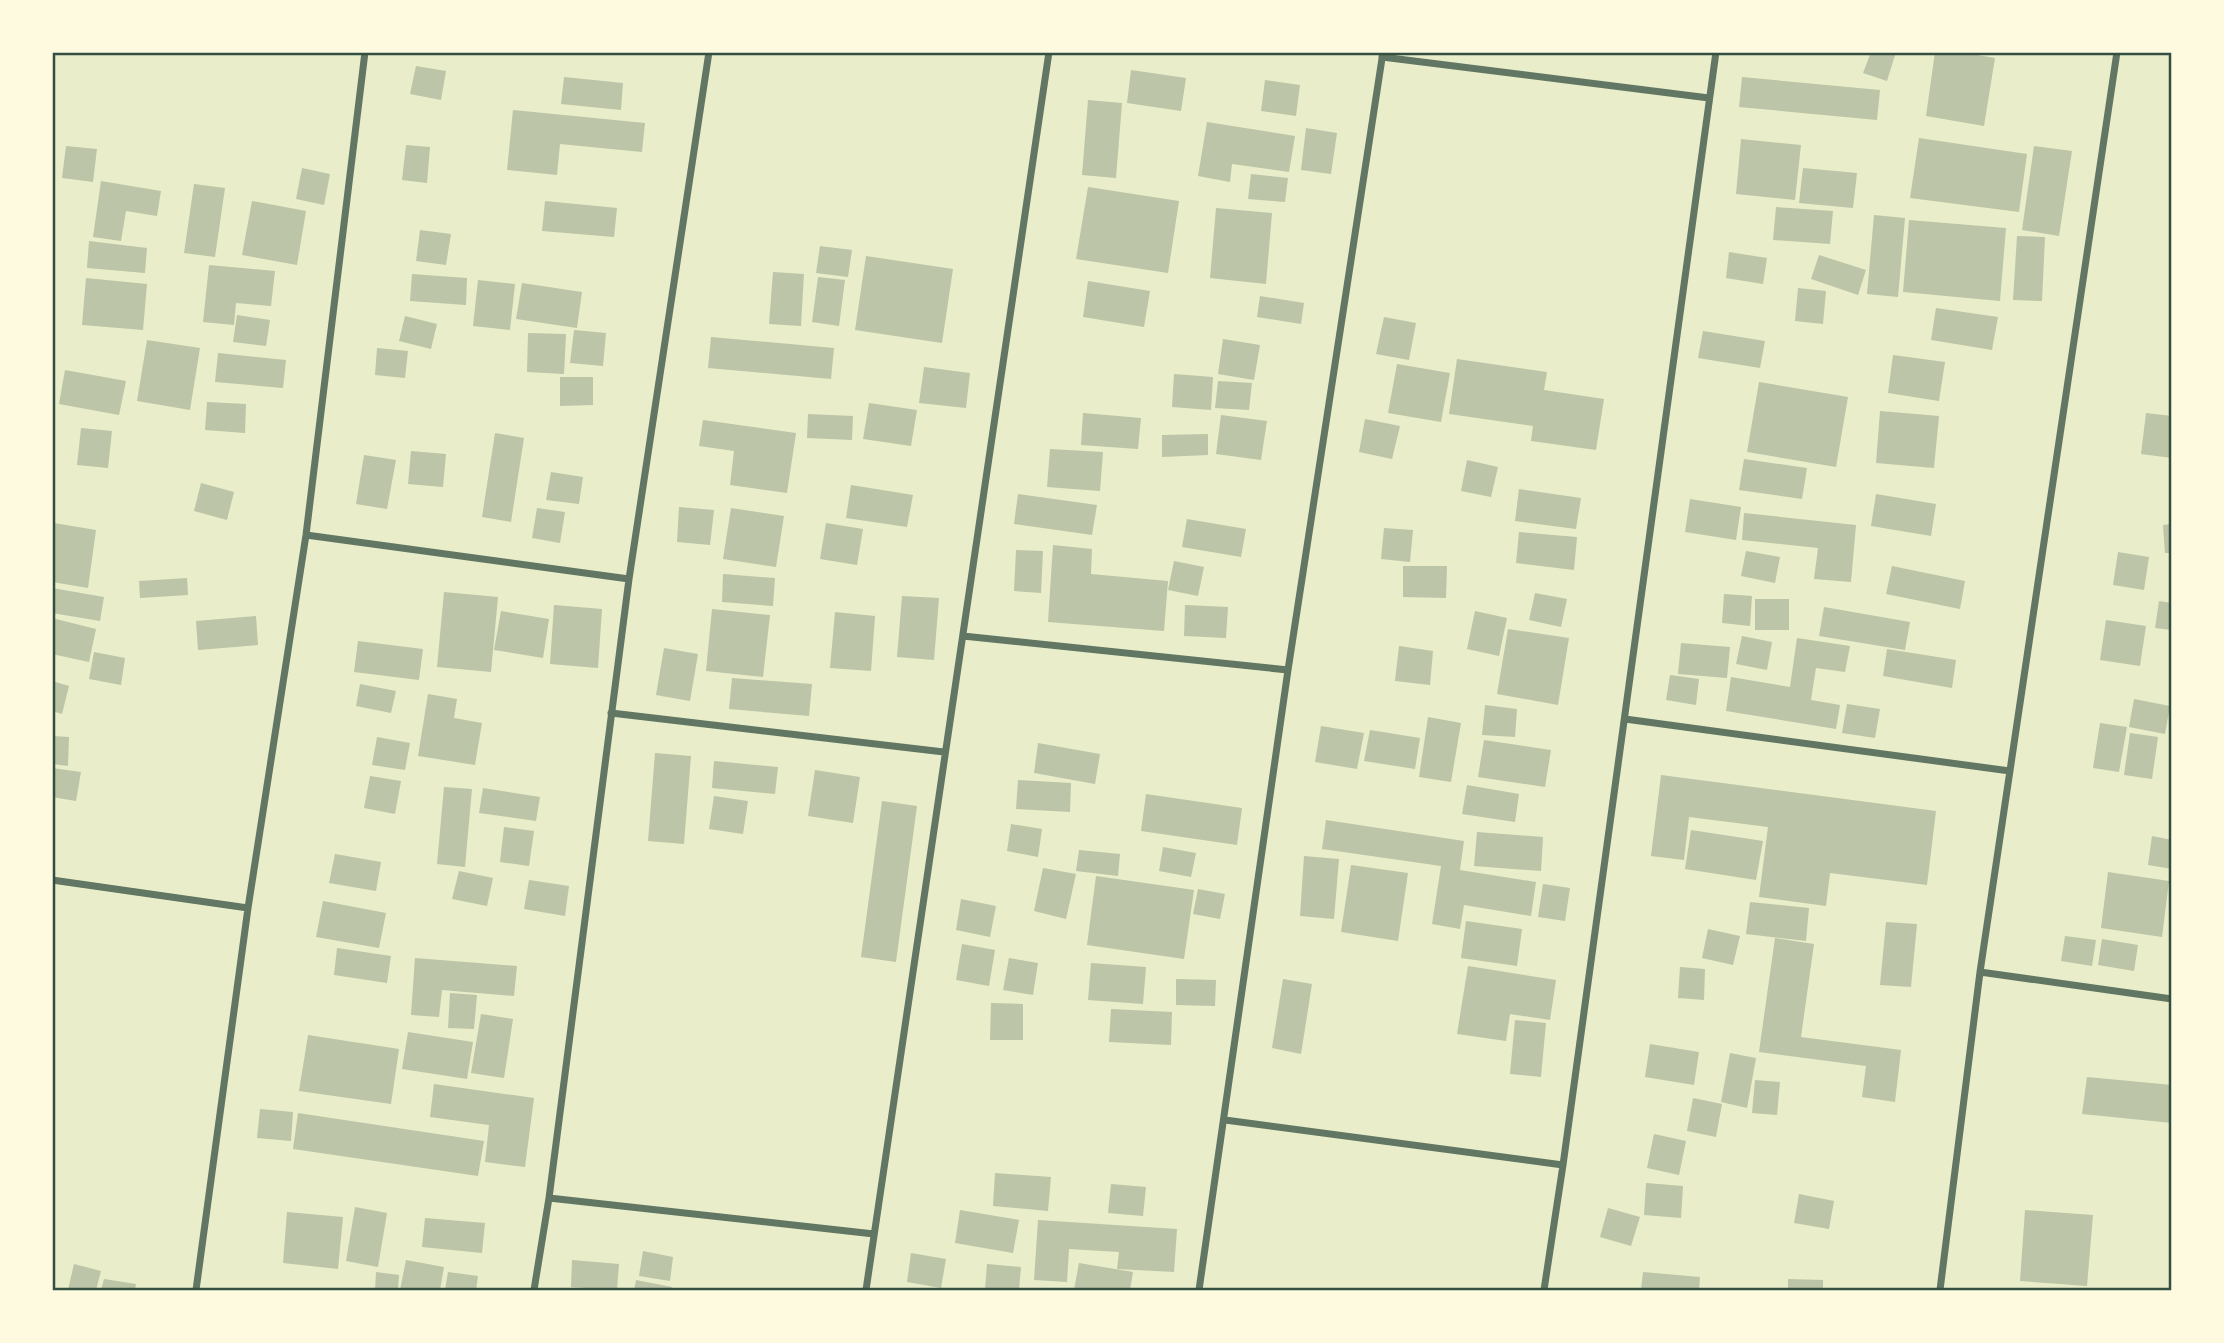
<svg xmlns="http://www.w3.org/2000/svg" width="2224" height="1343" viewBox="0 0 2224 1343" font-family="'Archivo Narrow',sans-serif">
<style>
.building{fill:#bcc5a7}
.lines{fill:none;stroke-linecap:round;stroke-linejoin:round}
.minor{stroke:#617663;stroke-width:7}
.neatline{fill:none;stroke:#344e41;stroke-width:2.5}
</style>
<rect width="100%" height="100%" fill="#e9edc9"/>
<!-- building -->
<path class="building" d="M1871 52H1896L1887 81 1863 73Z
M1935 52H1960L1995 58 1984 126 1926 116Z
M416 66 446 71 441 100 410 94Z
M1131 70 1186 78 1181 111 1127 103Z
M564 77 623 83 621 110 561 104Z
M1742 77 1880 90 1877 120 1739 107Z
M1265 80 1300 85 1296 116 1261 111Z
M1088 100 1122 103 1116 178 1082 175Z
M513 110 645 123 642 152 560 144 557 175 507 170Z
M1207 122 1295 136 1289 172 1232 164 1230 182 1198 176Z
M1306 128 1337 133 1331 174 1301 170Z
M1919 138 2027 154 2019 212 1910 198Z
M1741 139 1801 145 1795 200 1736 194Z
M406 145 430 147 427 183 402 180Z
M66 146 97 149 93 182 62 178Z
M2034 146 2072 151 2059 236 2022 230Z
M302 168 330 174 324 205 296 199Z
M1803 168 1857 173 1853 208 1799 203Z
M1251 174 1288 178 1285 202 1248 199Z
M101 181 161 191 157 216 126 211 121 241 93 237Z
M194 184 225 188 215 257 184 253Z
M1088 187 1179 201 1168 273 1076 259Z
M252 201 306 211 297 265 242 255Z
M545 201 617 208 614 237 542 231Z
M1776 207 1833 211 1830 244 1773 240Z
M1216 208 1272 213 1266 284 1210 278Z
M1874 215 1905 218 1898 297 1867 294Z
M1909 220 2006 228 2000 301 1903 292Z
M420 230 451 234 446 265 416 261Z
M2017 236 2045 237 2042 301 2013 300Z
M89 241 147 248 145 273 87 268Z
M820 246 852 250 848 277 816 273Z
M1729 252 1767 258 1763 284 1726 278Z
M1819 255 1866 270 1858 295 1811 279Z
M866 256 953 269 942 343 855 330Z
M209 265 275 271 271 306 236 303 234 325 203 322Z
M773 272 804 274 801 326 769 324Z
M412 274 467 278 466 305 410 301Z
M818 277 845 280 839 326 812 322Z
M86 278 147 284 143 330 82 325Z
M478 280 515 284 510 330 473 326Z
M1088 281 1150 291 1144 327 1083 317Z
M522 283 582 292 577 328 516 319Z
M1798 288 1826 291 1823 324 1795 321Z
M1260 296 1304 303 1301 324 1257 317Z
M1936 308 1998 317 1992 350 1931 340Z
M237 315 270 320 266 346 233 342Z
M405 316 437 324 431 349 399 341Z
M1384 317 1416 323 1409 360 1376 354Z
M574 330 606 333 603 366 570 363Z
M1703 331 1765 341 1760 368 1698 358Z
M528 333 566 334 564 374 527 372Z
M711 337 834 348 831 379 708 368Z
M1223 339 1260 345 1254 380 1218 374Z
M147 340 200 348 190 410 137 401Z
M377 348 408 351 405 378 375 375Z
M218 353 286 360 283 388 215 382Z
M1893 355 1945 362 1939 401 1888 393Z
M1457 359 1547 372 1544 390 1604 399 1596 450 1531 441 1533 426 1449 414Z
M1397 364 1450 373 1441 422 1388 413Z
M924 367 970 373 966 408 919 403Z
M65 370 126 381 119 415 59 404Z
M1174 374 1213 377 1211 410 1172 407Z
M560 377H593V405L560 406Z
M1218 381 1252 383 1249 410 1215 408Z
M1759 382 1848 397 1836 467 1747 452Z
M207 402 246 404 245 433 205 430Z
M869 403 917 410 911 446 863 439Z
M1880 411 1939 416 1934 468 1876 463Z
M1083 413 1141 418 1138 449 1081 445Z
M2146 413 2172 416V458L2141 454Z
M808 414 853 416 852 440 807 438Z
M1221 415 1267 421 1261 460 1216 454Z
M1365 419 1400 426 1392 459 1359 452Z
M703 420 796 433 787 493 730 485 734 451 699 446Z
M81 428 112 431 108 468 77 465Z
M495 433 524 438 511 522 482 517Z
M1208 434V455L1162 457V435Z
M1050 449 1103 452 1100 491 1047 487Z
M411 451 446 454 443 487 408 484Z
M364 455 396 460 387 509 356 504Z
M1744 459 1807 468 1802 499 1739 490Z
M1467 460 1498 467 1491 497 1461 491Z
M551 472 583 477 579 504 546 500Z
M201 483 234 492 227 520 194 511Z
M851 485 913 495 907 527 846 518Z
M1519 489 1581 498 1576 529 1515 521Z
M1018 494 1097 505 1092 535 1014 524Z
M1876 494 1936 504 1931 536 1871 526Z
M1690 499 1741 507 1736 540 1685 532Z
M679 507 714 510 710 545 677 542Z
M537 508 565 512 560 543 532 538Z
M731 508 784 516 776 567 723 559Z
M1744 513 1856 525 1851 582 1814 579 1818 548 1742 540Z
M1187 519 1246 529 1241 557 1182 547Z
M54 523 96 530 88 588 52 582Z
M826 523 863 529 857 565 820 559Z
M2172 524V553H2165L2163 525Z
M1384 528 1413 530 1410 562 1381 559Z
M1519 532 1577 537 1574 570 1516 563Z
M1053 545 1092 549 1091 574 1168 581 1164 631 1048 622Z
M1016 550 1043 551 1041 593 1014 591Z
M1746 551 1780 557 1775 583 1741 576Z
M2118 552 2149 557 2144 590 2113 585Z
M1174 561 1204 567 1198 596 1168 590Z
M1403 566H1447L1446 598 1403 597Z
M1892 566 1965 581 1960 609 1886 594Z
M723 574 775 578 773 606 722 602Z
M187 578 188 595 140 598 139 581Z
M52 588 104 597 100 621 52 613Z
M444 592 498 597 491 672 437 667Z
M1535 593 1567 599 1561 627 1529 620Z
M1724 594 1752 596 1750 626 1722 623Z
M902 596 939 598 934 660 897 657Z
M1755 599H1789V630H1755Z
M2159 601 2172 603V630L2155 628Z
M554 605 602 609 598 668 550 664Z
M1185 605 1228 607 1226 638 1184 636Z
M1824 607 1910 622 1905 650 1819 636Z
M712 609 770 615 763 677 706 671Z
M501 611 549 619 543 658 494 650Z
M1475 611 1507 618 1499 656 1467 649Z
M835 612 875 616 871 671 830 668Z
M256 616 258 645 198 650 196 621Z
M52 618 96 629 89 662 52 654Z
M2106 620 2146 626 2140 666 2100 660Z
M1508 629 1569 638 1558 705 1497 694Z
M1742 636 1772 642 1767 670 1736 664Z
M1797 638 1850 646 1845 672 1816 668 1811 700 1840 705 1836 729 1726 711 1731 677 1790 687Z
M358 641 423 649 419 680 354 672Z
M1681 643 1730 647 1727 678 1678 674Z
M1399 646 1433 651 1430 685 1395 681Z
M664 648 698 654 690 701 656 695Z
M1887 649 1956 660 1952 688 1883 676Z
M94 652 125 658 121 685 89 679Z
M1670 675 1699 679 1696 705 1666 700Z
M732 678 812 684 809 716 729 709Z
M52 681 69 686 62 714 52 711Z
M360 684 396 691 391 713 356 706Z
M428 694 457 699 454 718 482 723 475 765 418 756Z
M2134 699 2170 706 2165 734 2129 727Z
M1847 704 1880 709 1875 738 1842 733Z
M1485 705 1517 709 1515 737 1482 735Z
M1428 717 1461 723 1451 782 1419 777Z
M2100 723 2127 727 2119 772 2093 768Z
M1321 726 1364 733 1357 769 1315 762Z
M1370 730 1420 738 1415 769 1364 761Z
M2130 733 2158 737 2152 779 2124 775Z
M52 736 69 737 68 766 52 764Z
M377 737 410 743 405 770 372 765Z
M1484 740 1551 750 1545 787 1478 777Z
M1038 743 1100 754 1095 784 1034 773Z
M655 753 691 756 684 844 648 841Z
M714 761 778 767 775 794 712 788Z
M52 768 81 772 76 801 52 797Z
M815 770 860 777 853 823 808 816Z
M1661 775 1936 811 1927 885 1830 873 1826 906 1759 897 1768 827 1689 817 1684 860 1651 856Z
M370 776 401 781 395 814 364 808Z
M1018 780 1071 783 1070 812 1016 809Z
M1467 785 1519 794 1515 822 1462 814Z
M444 787 472 789 465 867 437 864Z
M483 788 540 797 536 821 479 813Z
M1146 794 1242 808 1237 845 1141 831Z
M714 796 748 801 743 834 709 829Z
M882 801 917 806 896 962 861 957Z
M1326 820 1464 841 1460 870 1536 882 1531 916 1464 905 1460 929 1432 924 1441 866 1322 849Z
M1011 824 1042 829 1038 857 1007 851Z
M504 827 534 831 529 866 500 862Z
M1691 830 1763 841 1756 880 1685 869Z
M1477 832 1543 837 1541 871 1474 866Z
M2152 836 2172 840V869L2148 865Z
M1163 847 1196 853 1191 877 1159 871Z
M1079 850 1120 854 1118 876 1076 871Z
M335 854 381 862 376 891 329 883Z
M1304 856 1339 859 1334 919 1300 916Z
M1351 865 1408 873 1398 941 1341 932Z
M1043 868 1076 874 1066 919 1034 911Z
M459 871 493 878 487 906 452 899Z
M2108 872 2169 881 2162 937 2101 928Z
M1096 876 1194 890 1184 959 1087 945Z
M529 880 569 886 565 916 524 909Z
M1543 884 1570 888 1565 921 1538 917Z
M1198 889 1225 894 1220 919 1193 914Z
M961 899 996 906 990 937 956 930Z
M323 901 386 913 379 948 316 937Z
M1750 902 1809 908 1806 941 1746 934Z
M1466 921 1522 929 1517 966 1461 958Z
M1886 922 1917 924 1911 987 1880 985Z
M1708 929 1740 936 1733 965 1702 958Z
M2065 936 2096 940 2092 966 2061 961Z
M1775 938 1814 944 1801 1037 1901 1050 1895 1102 1862 1097 1866 1066 1759 1052Z
M2102 939 2138 945 2134 971 2098 965Z
M962 944 995 950 989 986 956 980Z
M337 948 391 956 387 983 334 975Z
M415 958 517 966 514 996 442 990 439 1017 411 1015Z
M1009 958 1038 963 1033 995 1003 990Z
M1091 963 1146 967 1143 1004 1088 1000Z
M1468 966 1556 980 1550 1020 1510 1014 1506 1041 1457 1034Z
M1680 967 1705 969 1704 1000 1678 998Z
M1176 979 1216 980 1215 1006 1176 1005Z
M1283 979 1312 984 1301 1054 1272 1048Z
M450 993 477 995 474 1029 448 1028Z
M991 1003 1023 1004V1040H990Z
M1111 1009 1172 1012 1171 1045 1109 1042Z
M481 1014 513 1019 504 1078 471 1073Z
M1515 1020 1546 1023 1541 1077 1510 1074Z
M408 1032 473 1042 467 1079 402 1069Z
M308 1035 399 1049 391 1104 299 1091Z
M1650 1044 1699 1052 1694 1085 1645 1077Z
M1730 1053 1756 1058 1747 1108 1721 1102Z
M2087 1077 2172 1085V1123L2082 1114Z
M1755 1080 1780 1082 1777 1115 1752 1113Z
M434 1084 534 1098 525 1167 485 1162 489 1125 430 1117Z
M1693 1098 1722 1104 1716 1137 1687 1131Z
M260 1109 293 1112 291 1141 257 1138Z
M298 1113 484 1141 478 1176 293 1149Z
M1654 1134 1686 1141 1679 1175 1647 1168Z
M995 1173 1051 1177 1048 1211 993 1206Z
M1646 1183 1683 1186 1681 1218 1644 1215Z
M1111 1184 1146 1187 1143 1216 1108 1213Z
M1799 1194 1834 1201 1829 1229 1794 1223Z
M355 1207 387 1213 378 1267 346 1261Z
M1608 1208 1640 1217 1631 1246 1600 1237Z
M960 1210 1019 1220 1013 1253 955 1243Z
M2025 1210 2093 1215 2087 1286 2020 1281Z
M287 1212 343 1217 338 1269 283 1263Z
M425 1218 485 1223 482 1253 422 1247Z
M1038 1220 1177 1229 1174 1272 1117 1269 1119 1252 1069 1249 1067 1282 1034 1280Z
M643 1251 673 1257 670 1281 639 1276Z
M911 1253 946 1259 941 1288 907 1282Z
M406 1260 444 1267 440 1290H400Z
M572 1260 619 1264 617 1290 571 1287Z
M1079 1263 1133 1272 1130 1290H1074Z
M74 1264 101 1271 96 1290H68Z
M987 1264 1021 1267 1019 1290H985Z
M376 1272 399 1275 398 1290H375Z
M448 1272 478 1276 476 1290H445Z
M1643 1272 1700 1277 1699 1290H1641Z
M104 1279 136 1284 135 1290H101Z
M1788 1279 1823 1280V1290H1788Z
M636 1280 672 1287 671 1290H634Z"/>
<g class="lines">
<!-- minor -->
<path class="minor" d="M1382 57 1709 98
M306 535 629 579
M963 636 1288 670
M611 713 944 752
M1625 719 2010 771
M52 880 248 908
M1980 972 2172 999
M1225 1120 1563 1165
M549 1198 874 1234
M196 1290 248 908 306 535 365 52
M534 1290 549 1198 629 579 709 52
M866 1290 1049 52
M1199 1290 1288 670 1383 52
M1544 1290 1563 1165 1716 52
M1940 1290 1980 972 2117 52"/>
</g>
<!-- border -->
<rect width="2224" height="1343" fill="none" stroke="#fefae0" stroke-width="108"/>
<rect x="54" y="54" width="2116" height="1235" class="neatline"/>
</svg>
